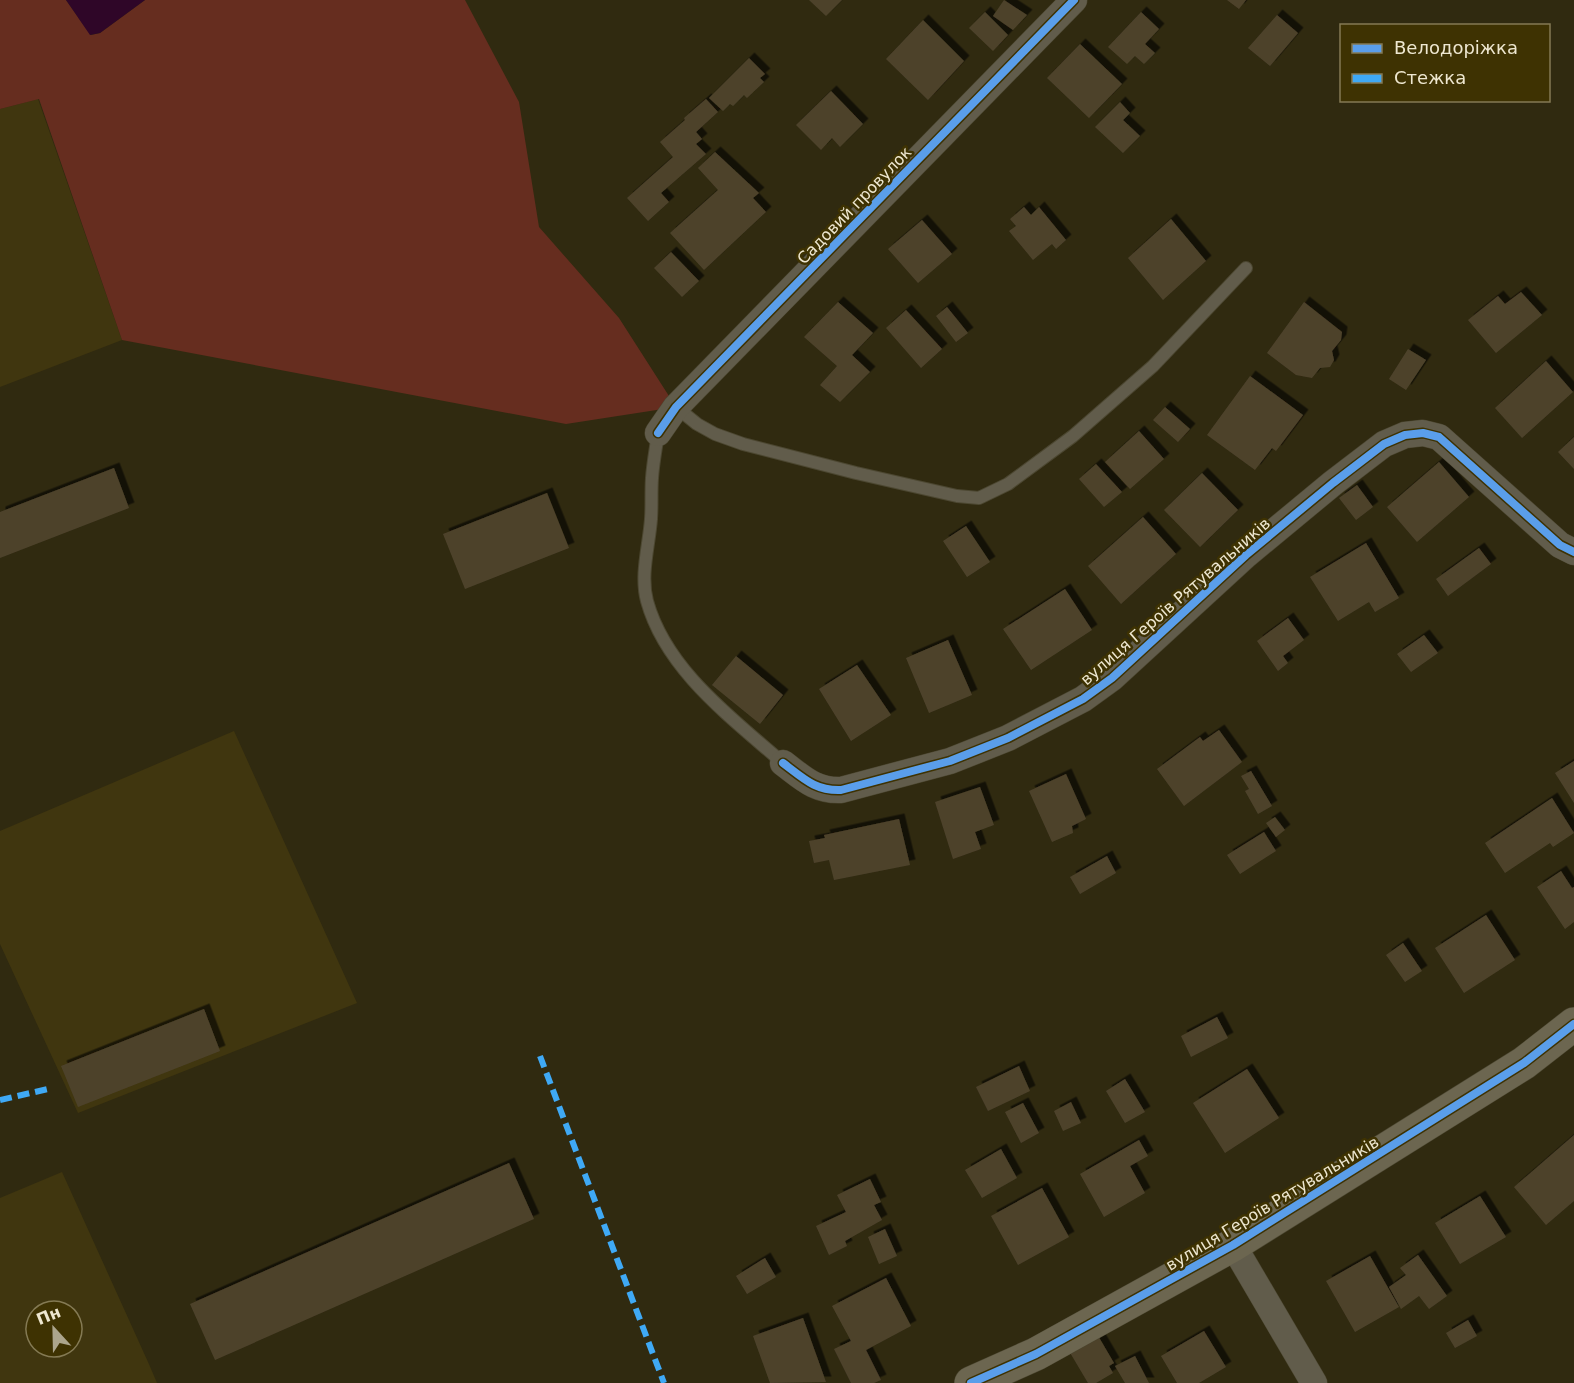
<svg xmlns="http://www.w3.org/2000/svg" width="1574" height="1383" viewBox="0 0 1574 1383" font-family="'DejaVu Sans',sans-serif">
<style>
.built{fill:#40360f;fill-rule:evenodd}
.green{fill:#662d1f}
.water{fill:#2f0628}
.building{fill:#4d422c;filter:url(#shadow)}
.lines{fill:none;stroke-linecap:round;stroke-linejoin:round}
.lane-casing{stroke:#4c4731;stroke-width:14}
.street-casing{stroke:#4c4731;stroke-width:27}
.secondary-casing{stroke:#4c4731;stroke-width:34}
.lane{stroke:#615c4b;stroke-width:12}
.street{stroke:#615c4b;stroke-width:26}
.secondary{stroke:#6c6650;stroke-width:33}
.quiet{stroke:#3fa9f5;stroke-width:6;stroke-dasharray:12 6;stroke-linecap:butt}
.cycleway-casing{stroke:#3e3202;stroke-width:11}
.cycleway{stroke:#5a9eea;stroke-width:8}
.labels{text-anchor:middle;stroke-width:5;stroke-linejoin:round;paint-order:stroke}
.street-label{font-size:16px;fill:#eee7d0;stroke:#3e3202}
</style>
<defs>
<filter id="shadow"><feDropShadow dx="5.5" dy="-5.5" stdDeviation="0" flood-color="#0009"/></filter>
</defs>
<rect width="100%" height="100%" fill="#302a10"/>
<!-- built -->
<path class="built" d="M38 99 122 340 0 387V109Z
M234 731 357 1003 78 1113 0 944V831Z
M62 1172 148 1362 157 1383H0V1198ZM36 1311H72V1347H36Z"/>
<!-- green -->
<path class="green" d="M0 0H66L91 35 100 33 145 0H465L519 102 539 227 619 318 676 407 566 424 122 340 39 99 0 109Z"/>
<!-- water -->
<path class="water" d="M66 0H145L100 33 90 35Z"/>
<!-- building -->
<path class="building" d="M809 0H842L826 16Z
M1004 0 1027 15 1013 30 993 16Z
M1227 0H1246L1239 9Z
M985 12 1008 35 993 51 969 28Z
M1141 12 1159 29 1145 44 1155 53 1144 64 1135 56 1127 64 1108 47Z
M1277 15 1298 33 1270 66 1248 48Z
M923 20 964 61 928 100 886 59Z
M1080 44 1122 84 1089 118 1047 78Z
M749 58 765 74 760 78 764 82 747 98 744 95 733 106 730 104 723 111 709 98Z
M831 91 863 124 840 147 832 138 821 150 796 125Z
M706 99 718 112 696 132 702 139 696 144 706 154 661 193 669 202 648 221 627 198 673 157 660 142 685 120 684 118Z
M1120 102 1130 113 1123 120 1140 136 1123 153 1095 127Z
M715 152 759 193 753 198 766 212 704 270 670 233 718 190 698 168Z
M1024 207 1031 215 1039 207 1066 240 1056 249 1052 244 1033 260 1009 231 1016 226 1010 219Z
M1171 219 1206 261 1163 300 1128 258Z
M922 220 952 254 918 283 888 249Z
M671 252 699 281 682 297 654 268Z
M1521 292 1542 315 1496 353 1468 320 1498 296 1505 304Z
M838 302 873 333 852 355 870 372 840 402 820 385 837 366 804 337Z
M1304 302 1342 332 1341 340 1332 351 1334 360 1330 367 1320 368 1312 378 1296 375 1267 353Z
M947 307 968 333 956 342 936 316Z
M906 310 942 349 921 368 886 328Z
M1408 349 1426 360 1406 390 1389 379Z
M1546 361 1573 392 1522 438 1495 408Z
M1250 376 1303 415 1276 451 1272 448 1255 470 1207 435Z
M1165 407 1190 429 1178 442 1153 420Z
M1139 431 1164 459 1130 489 1105 462Z
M1574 437V469L1558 452Z
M1439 462 1469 497 1417 542 1387 507Z
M1096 464 1122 492 1104 507 1079 479Z
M114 468 129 508 0 558V512Z
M1202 473 1238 510 1200 547 1164 510Z
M1357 485 1373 507 1356 520 1339 498Z
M547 493 569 548 465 589 443 534Z
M1143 517 1176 554 1121 604 1088 566Z
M966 526 990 562 967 577 943 541Z
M1366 543 1399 598 1375 612 1369 602 1338 621 1310 577Z
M1479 548 1491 564 1448 596 1436 579Z
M1065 589 1092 630 1031 670 1003 629Z
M1288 618 1304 640 1283 656 1288 663 1278 671 1257 641Z
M1424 635 1438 653 1411 672 1397 654Z
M948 640 972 695 929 713 906 658Z
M736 656 783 695 760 724 712 685Z
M857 665 891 715 851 741 819 689Z
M1219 730 1242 762 1184 806 1157 769 1200 737 1203 741Z
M1574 761V803L1555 773Z
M1251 771 1272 806 1258 814 1245 791 1249 789 1241 776Z
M1066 774 1086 819 1072 826 1073 833 1052 842 1029 791Z
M980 787 994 825 975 832 981 849 953 859 935 802Z
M1552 798 1574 833 1553 847 1550 843 1505 873 1485 843Z
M1275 817 1285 830 1276 837 1266 823Z
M899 819 910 865 834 880 829 860 814 863 809 841 825 838 824 835Z
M1264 832 1276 851 1240 874 1227 855Z
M1107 856 1116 873 1080 894 1070 877Z
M1561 871 1572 888 1574 887V922L1565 929 1537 887Z
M1486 915 1515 960 1464 993 1435 948Z
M1403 943 1422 971 1405 982 1386 955Z
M204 1009 220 1051 78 1107 61 1066Z
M1217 1017 1228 1038 1191 1057 1181 1036Z
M1019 1066 1030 1091 988 1111 976 1087Z
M1247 1069 1279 1118 1225 1153 1193 1103Z
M1125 1079 1145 1112 1125 1123 1106 1091Z
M1071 1102 1081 1123 1063 1131 1054 1111Z
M1023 1103 1039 1133 1021 1143 1005 1112Z
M1574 1135V1201L1546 1225 1514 1187Z
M1139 1140 1148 1156 1130 1166 1145 1193 1104 1217 1080 1174Z
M1001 1149 1017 1178 982 1198 965 1170Z
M509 1163 534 1219 215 1360 190 1304Z
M870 1179 881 1202 874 1205 882 1220 845 1241 847 1246 829 1255 816 1226 846 1212 837 1195Z
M1042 1188 1069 1237 1018 1265 991 1216Z
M1480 1196 1506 1237 1460 1264 1435 1223Z
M885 1229 897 1256 879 1264 868 1237Z
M1418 1255 1447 1296 1429 1309 1419 1296 1401 1309 1389 1287 1406 1275 1400 1268Z
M1370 1256 1399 1307 1355 1332 1326 1281Z
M765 1258 776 1277 747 1294 736 1276Z
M886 1278 911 1326 866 1350 881 1380 874 1383H851L834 1349 851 1341 832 1306Z
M803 1318 826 1382 770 1383 753 1336Z
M1468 1320 1477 1336 1455 1348 1446 1333Z
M1204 1331 1226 1367 1199 1383H1177L1161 1356Z
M1097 1334 1114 1363 1109 1366 1113 1373 1096 1383H1088L1069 1351Z
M1135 1356 1149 1383H1125L1115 1366Z"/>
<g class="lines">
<!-- lane casing -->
<g class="lane-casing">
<path id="lane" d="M676 407 697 424 715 434 743 444 856 473 957 496 979 498 1008 484 1073 436 1153 366 1246 268
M658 433C656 448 653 463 652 478 651 492 652 506 651 519 649 546 640 575 647 601 666 670 732 718 783 763"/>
</g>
<!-- street casing -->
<g class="street-casing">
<path id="street" d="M658 433 676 407 1074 0
M783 763C803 778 815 791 841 790L950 761 1008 738 1083 699 1112 678 1246 555 1333 483 1384 444 1405 435 1423 433 1439 437 1560 545 1574 552
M1233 1245 1314 1383"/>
</g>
<!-- secondary casing -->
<g class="secondary-casing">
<path id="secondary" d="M971 1383 1036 1354 1233 1245 1524 1063 1574 1024"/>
</g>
<!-- lane -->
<use href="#lane" class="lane"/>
<!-- street -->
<use href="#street" class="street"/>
<!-- secondary -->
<use href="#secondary" class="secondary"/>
<!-- quiet -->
<path class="quiet" d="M540 1056 664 1383
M0 1100 48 1089"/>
<!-- cycleway casing -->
<g class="cycleway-casing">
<path id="cycleway" d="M658 433 676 407 1074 0
M783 763C803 778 815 791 841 790L950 761 1008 738 1083 699 1112 678 1246 555 1333 483 1384 444 1405 435 1423 433 1439 437 1560 545 1574 552
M971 1383 1036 1354 1233 1245 1524 1063 1574 1024"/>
</g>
<!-- cycleway -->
<use href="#cycleway" class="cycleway"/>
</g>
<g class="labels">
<!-- street labels -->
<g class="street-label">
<text transform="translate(854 205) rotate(-46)" y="6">Садовий провулок</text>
<text transform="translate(1175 601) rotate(-41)" y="6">вулиця Героїв Рятувальників</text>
<text transform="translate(1272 1203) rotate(-31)" y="6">вулиця Героїв Рятувальників</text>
</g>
</g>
<!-- legend -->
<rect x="1340" y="24" width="210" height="78" fill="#3e3202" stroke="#847a54" stroke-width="1.5"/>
<rect x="1352" y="44" width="30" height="9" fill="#5a9eea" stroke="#847a54" stroke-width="1.5"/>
<text x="1394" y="54" font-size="18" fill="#eee7d0">Велодоріжка</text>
<rect x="1352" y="74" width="30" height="9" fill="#3fa9f5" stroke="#847a54" stroke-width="1.5"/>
<text x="1394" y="84" font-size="18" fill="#eee7d0">Стежка</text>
<!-- north arrow -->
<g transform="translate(54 1329) rotate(338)"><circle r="28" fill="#3e3202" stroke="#847a54" stroke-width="1.5"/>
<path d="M0-4.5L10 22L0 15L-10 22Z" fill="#aca58d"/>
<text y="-9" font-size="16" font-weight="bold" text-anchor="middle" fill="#eee7d0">Пн</text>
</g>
</svg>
